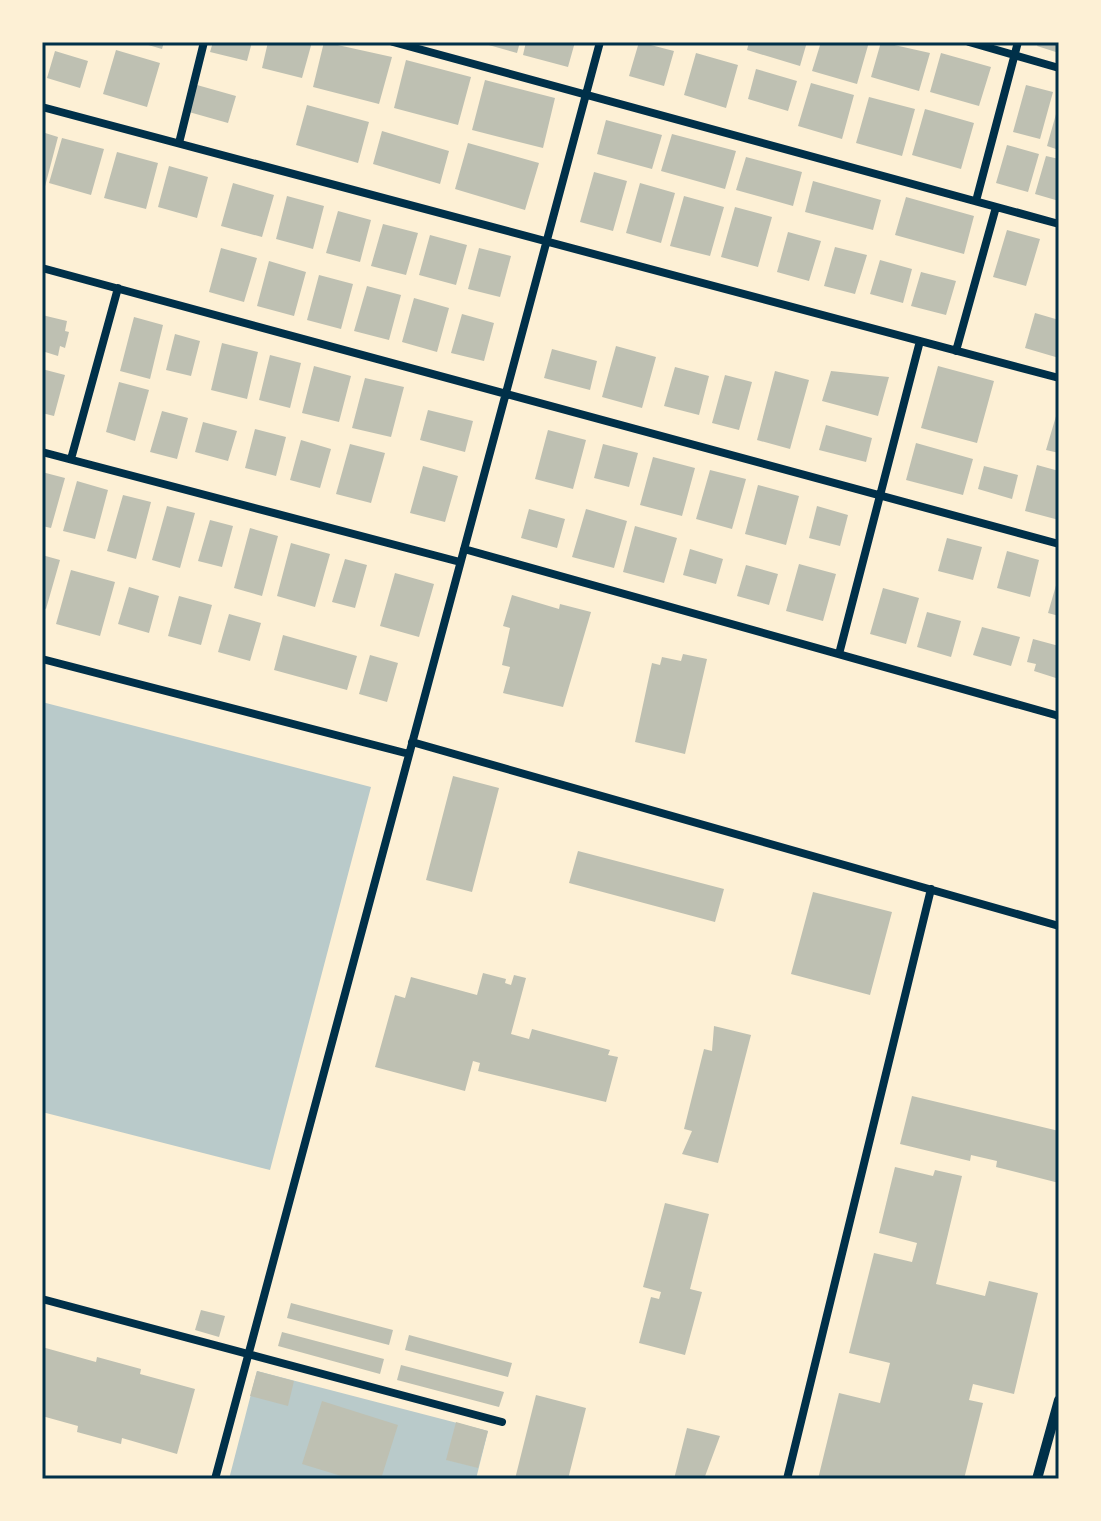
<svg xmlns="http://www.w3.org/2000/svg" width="1101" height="1521" viewBox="0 0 1101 1521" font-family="'Fira Sans Condensed',sans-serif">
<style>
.green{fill:#b9caca}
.building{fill:#bec0b2}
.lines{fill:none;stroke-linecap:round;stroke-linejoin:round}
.minor{stroke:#003049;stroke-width:8}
.tertiary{stroke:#003049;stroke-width:10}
.neatline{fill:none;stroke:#003049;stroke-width:3}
</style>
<rect width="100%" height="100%" fill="#fdf0d5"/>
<!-- green -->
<path class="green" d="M42 702 371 787 270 1170 42 1112Z
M257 1371 488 1431 476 1479H229Z"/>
<!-- building -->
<path class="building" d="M138 42H164L162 49Z
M213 42H252L247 61 210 52Z
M268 42H312L302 78 262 68Z
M324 42 392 57 379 104 313 87Z
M478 42H520L517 53Z
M526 42H575L568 67 523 55Z
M639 42 674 51 664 86 629 76Z
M749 42H807L800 66 747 50Z
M821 42H869L857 84 812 71Z
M881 42 930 53 919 91 871 77Z
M1039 42H1059V53L1037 46Z
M116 50 160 63 147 107 103 94Z
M55 51 88 61 80 88 47 78Z
M696 53 738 65 726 108 684 95Z
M941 53 991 67 979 106 930 92Z
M406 60 471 77 458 125 394 108Z
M756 69 797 81 788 111 748 99Z
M485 80 555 98 543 148 472 130Z
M811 83 854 95 842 139 798 126Z
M197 85 236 96 228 123 189 112Z
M1026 85 1053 92 1040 139 1013 132Z
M869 97 915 109 902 156 856 143Z
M307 105 369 122 358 163 296 145Z
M1058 107H1059V150L1047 146Z
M925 109 974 123 961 169 912 155Z
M606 120 662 135 652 169 597 154Z
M382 131 449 151 440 184 373 164Z
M42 132 58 137 43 194H42Z
M672 134 736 151 725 189 661 171Z
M62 138 104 149 91 195 49 183Z
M468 143 539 163 525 210 455 189Z
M1007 145 1039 154 1028 192 996 183Z
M117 152 158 163 146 209 104 198Z
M1046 156 1059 159V201L1035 194Z
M746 157 802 172 793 206 736 190Z
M169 166 208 177 197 218 158 207Z
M594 172 627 181 613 231 580 222Z
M813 181 881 200 873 230 805 212Z
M233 183 274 195 262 237 221 226Z
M640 183 675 193 661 243 626 233Z
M287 196 324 206 313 249 276 239Z
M684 196 724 207 710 256 670 246Z
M906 197 974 216 964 254 895 235Z
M735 207 772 217 758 267 721 257Z
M338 211 371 220 360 262 326 253Z
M383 224 418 233 406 275 371 266Z
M1007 230 1040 239 1026 286 993 277Z
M788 232 821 241 809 281 777 272Z
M430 235 467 245 456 285 419 275Z
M835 247 867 255 855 294 824 286Z
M221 248 257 258 244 302 209 292Z
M479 248 511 256 500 297 468 289Z
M880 260 912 269 903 303 870 294Z
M269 261 306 272 294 316 257 306Z
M921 272 956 281 946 315 911 306Z
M319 275 353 284 341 329 307 320Z
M367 286 401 295 389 340 354 331Z
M414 298 449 308 437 352 402 342Z
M1035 313 1059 320V358L1025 348Z
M462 314 494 323 484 361 451 353Z
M42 315 67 321 65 331 69 332 65 348 60 346 58 356 42 351Z
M134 317 163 325 150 379 120 371Z
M175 334 200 341 191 376 166 370Z
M222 343 258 352 247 399 211 390Z
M616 346 656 357 642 408 602 397Z
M552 349 597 361 590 390 544 378Z
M270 355 301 363 290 408 259 400Z
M314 366 351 376 339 422 302 413Z
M938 366 994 381 977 443 921 428Z
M675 367 709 376 699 415 664 406Z
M42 369 65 375 54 416 42 413Z
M775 371 809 380 790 449 757 440Z
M831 371 889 377 878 416 822 401Z
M725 375 752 382 739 430 712 423Z
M365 378 404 387 391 437 352 428Z
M119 382 149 390 135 441 106 432Z
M1059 406V453L1046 450Z
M428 410 473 421 465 452 420 440Z
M162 411 188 418 177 459 150 452Z
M203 422 237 431 228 461 195 452Z
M826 425 872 438 866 462 819 450Z
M255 429 286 437 276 476 245 468Z
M548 430 586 440 573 489 535 479Z
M301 440 331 449 320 488 290 480Z
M916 443 973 459 963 495 906 480Z
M350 444 385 453 371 503 336 494Z
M603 444 638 453 629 487 594 478Z
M653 457 695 468 682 516 640 505Z
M1037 465 1059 471V520L1025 511Z
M423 466 458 476 445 522 410 513Z
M984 466 1018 475 1012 499 978 489Z
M710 470 746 479 732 529 696 519Z
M42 472 65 478 51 528 42 526Z
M77 481 108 490 95 539 63 531Z
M758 485 799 496 786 545 745 534Z
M123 495 151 502 136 559 107 551Z
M167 506 195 513 180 568 152 560Z
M817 506 848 515 840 546 809 538Z
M529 509 565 519 557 548 521 538Z
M586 509 627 521 614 568 572 557Z
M210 520 233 526 222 567 198 561Z
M635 526 677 538 664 583 623 572Z
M250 528 278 536 262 596 234 588Z
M947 538 982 547 973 580 938 571Z
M291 543 330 554 315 607 277 596Z
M690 549 723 559 716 584 683 575Z
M1007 551 1039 560 1030 597 997 588Z
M42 555 60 560 46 609 42 607Z
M345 559 367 565 355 608 332 602Z
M799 564 836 574 823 621 786 611Z
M746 565 778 574 769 605 737 596Z
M71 570 115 582 100 636 56 624Z
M395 573 434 584 419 637 380 626Z
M1059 575V616L1048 613Z
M129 587 159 596 149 633 118 624Z
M883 588 919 598 906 644 870 634Z
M512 595 559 609 560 604 591 612 563 707 503 693 510 667 502 665 510 628 503 626Z
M179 596 212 605 201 645 168 636Z
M927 612 961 621 951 657 917 647Z
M229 614 261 623 250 661 218 652Z
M982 627 1020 637 1011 666 973 655Z
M283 635 357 656 347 690 274 670Z
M1033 639 1059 646V679L1034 671 1036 664 1027 662Z
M683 654 707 659 685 754 635 742 652 663 660 665 662 657 681 661Z
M370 655 398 663 387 702 359 694Z
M453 776 499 788 472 892 426 880Z
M578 851 724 889 715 922 569 883Z
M813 892 892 912 870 995 791 974Z
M483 973 506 979 505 983 511 985 514 975 526 978 511 1034 529 1039 532 1029 610 1050 608 1055 618 1057 606 1102 478 1071 480 1063 473 1061 465 1091 375 1067 395 995 405 998 411 977 477 995Z
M714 1026 751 1035 718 1163 682 1154 692 1131 684 1129 704 1049 712 1051Z
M912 1096 1059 1131V1183L996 1167 997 1161 971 1155 970 1161 900 1144Z
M895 1167 933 1176 935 1170 962 1176 936 1284 985 1296 989 1281 1038 1293 1014 1394 973 1384 969 1400 983 1403 964 1479H818L839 1393 880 1403 890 1363 849 1353 874 1253 912 1262 917 1243 879 1233Z
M665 1203 709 1214 690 1289 702 1292 685 1355 639 1343 651 1297 659 1299 661 1292 643 1287Z
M291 1303 393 1330 389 1345 287 1318Z
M201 1310 225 1316 219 1337 195 1330Z
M282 1332 384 1359 380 1374 278 1346Z
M409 1335 512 1363 508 1377 405 1350Z
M42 1347 96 1362 97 1357 141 1369 140 1374 195 1389 177 1454 122 1438 121 1444 77 1432 78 1426 42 1416Z
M401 1365 504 1392 499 1407 397 1380Z
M257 1371 294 1381 288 1406 250 1396Z
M536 1395 586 1408 568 1479H515Z
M322 1401 398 1425 381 1479H351L302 1464Z
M456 1422 488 1431 478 1468 446 1460Z
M687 1428 720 1436 704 1479H674Z"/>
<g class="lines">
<!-- minor -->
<path class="minor" d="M393 42 1059 224
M969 42 1059 68
M42 107 1059 378
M179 143 204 42
M976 201 1018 42
M42 268 1059 544
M956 351 996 207
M42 452 460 562
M71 459 118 288
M464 549 1059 716
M839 654 920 341
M42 659 409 754
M412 742 1059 926
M42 1299 502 1422
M215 1479 600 42
M787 1479 931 889"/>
<!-- tertiary -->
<path class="tertiary" d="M1037 1479 1059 1400"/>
</g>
<!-- border -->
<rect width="1101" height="1521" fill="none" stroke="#fdf0d5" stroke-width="88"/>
<rect x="44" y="44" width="1013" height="1433" class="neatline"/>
</svg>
